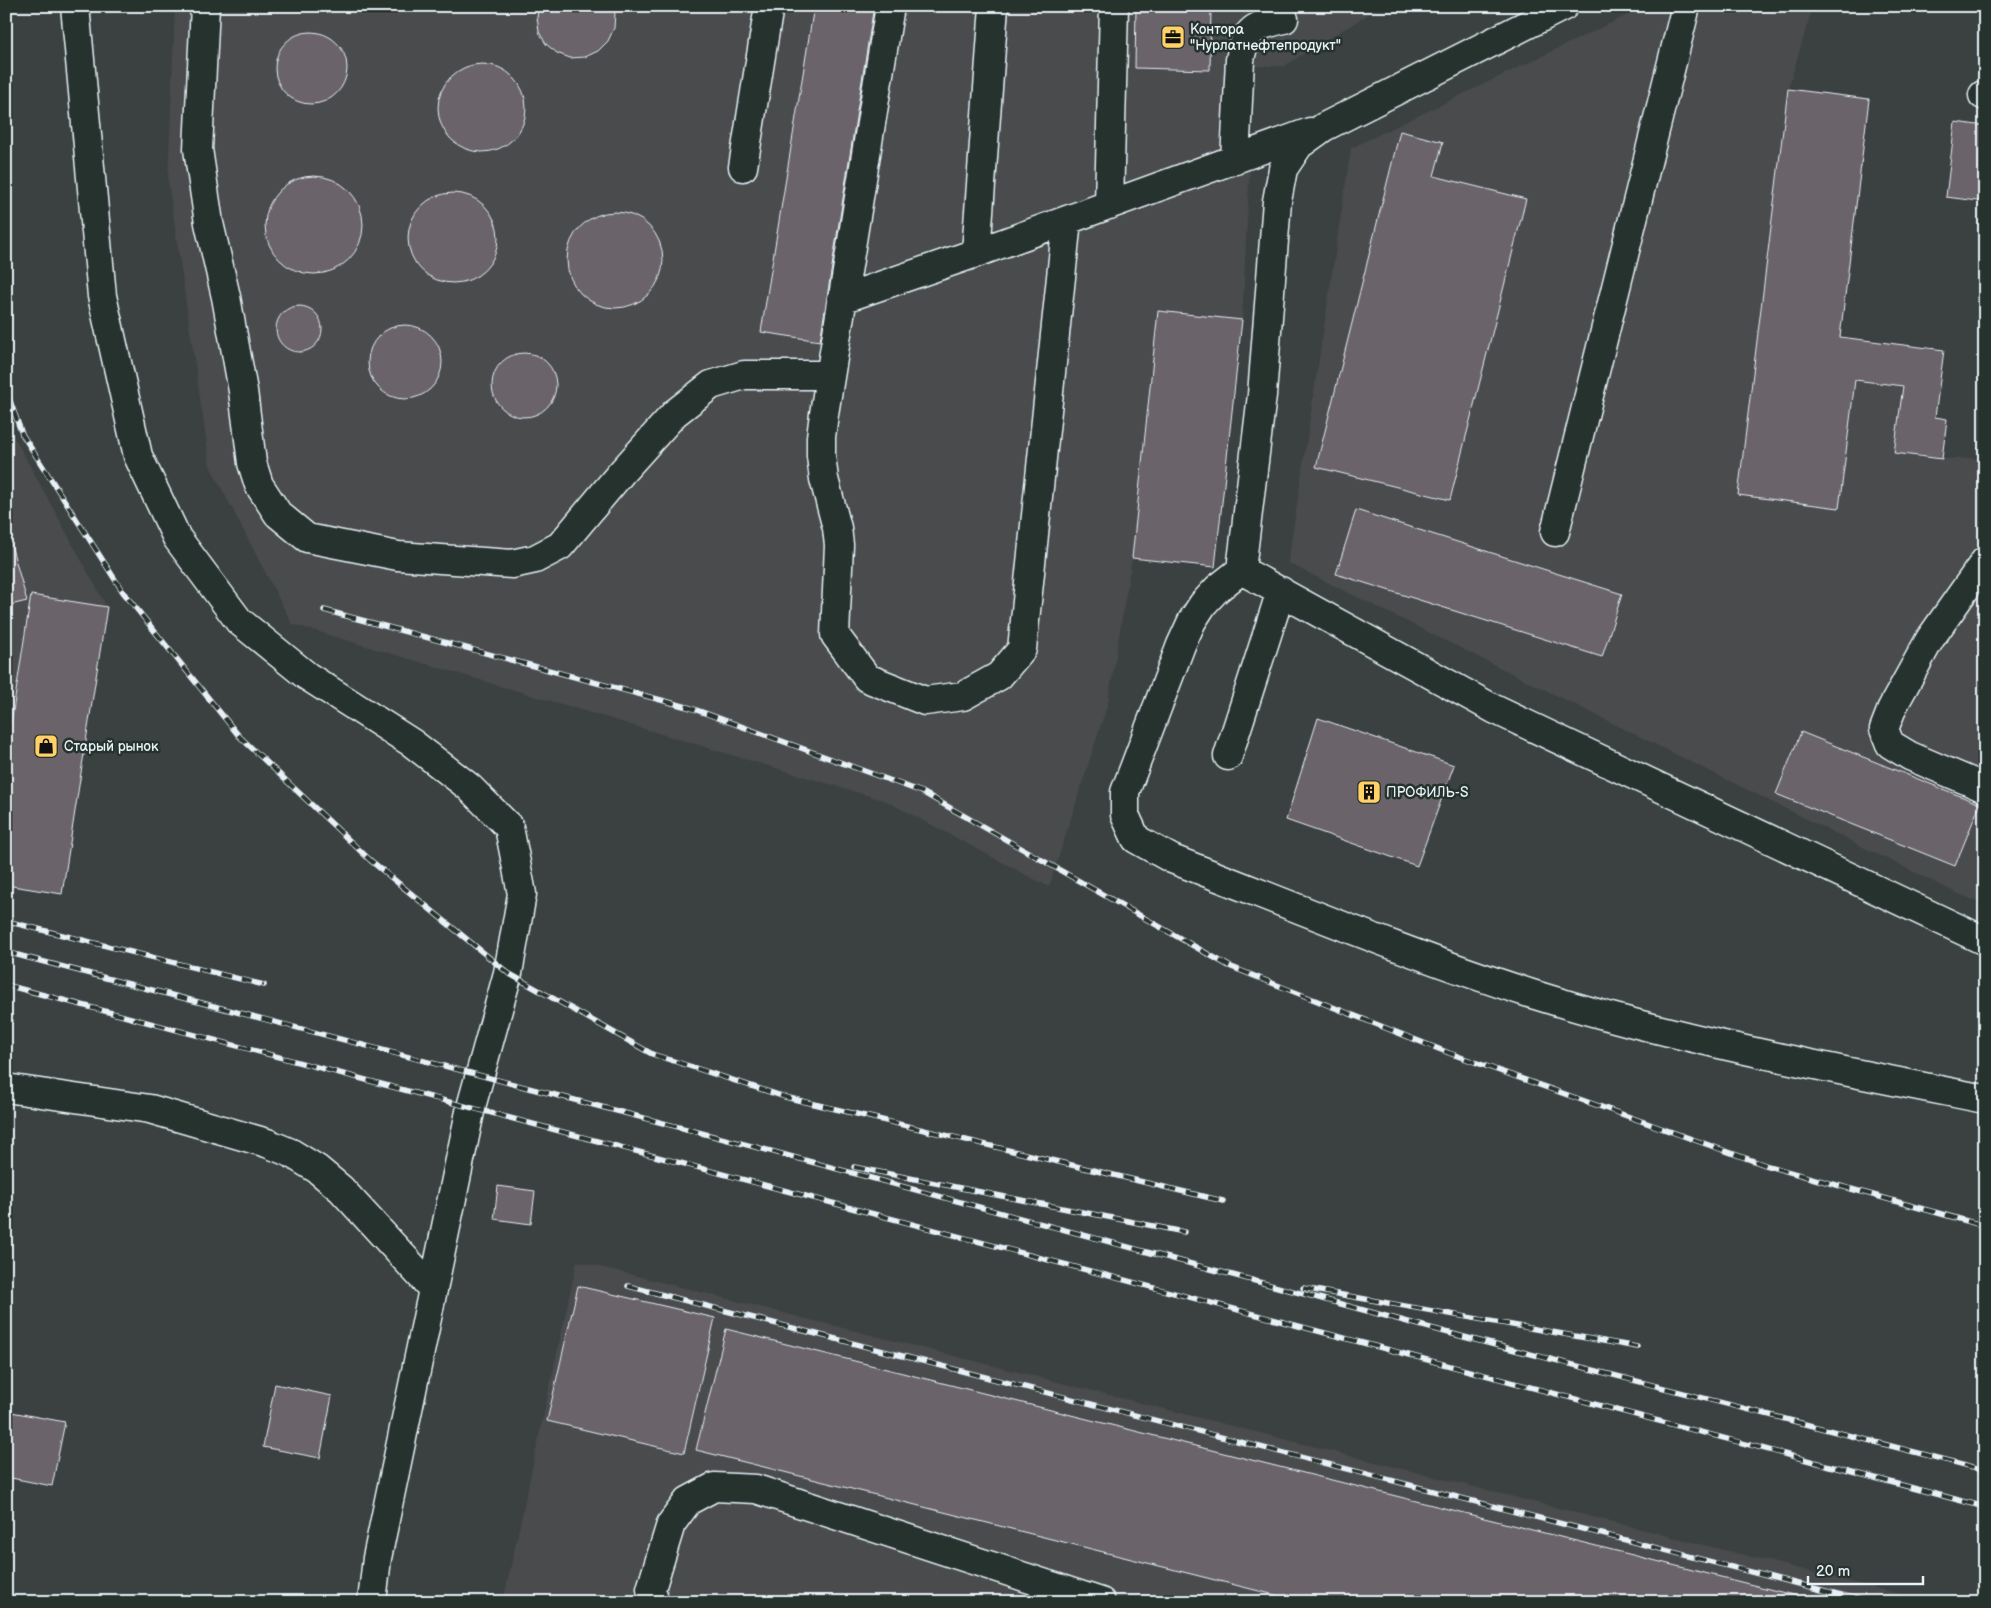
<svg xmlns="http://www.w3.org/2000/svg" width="1991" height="1608" viewBox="0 0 1991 1608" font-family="'Balsamiq Sans',sans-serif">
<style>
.built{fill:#494b4d}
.building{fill:#6b636b;stroke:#e8f1f8}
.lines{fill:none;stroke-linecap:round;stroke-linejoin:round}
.minor-casing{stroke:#e8f1f8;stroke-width:31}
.major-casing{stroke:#e8f1f8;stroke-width:31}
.minor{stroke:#26332d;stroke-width:28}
.major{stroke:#26332d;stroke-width:28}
.rail-casing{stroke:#e8f1f8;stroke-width:5.5}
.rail{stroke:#26332d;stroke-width:4;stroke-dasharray:11;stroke-linecap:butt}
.labels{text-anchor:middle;stroke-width:5;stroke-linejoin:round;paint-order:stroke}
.poi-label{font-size:14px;fill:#e8f1f8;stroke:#26332d;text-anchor:start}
</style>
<rect width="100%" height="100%" fill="#3b4140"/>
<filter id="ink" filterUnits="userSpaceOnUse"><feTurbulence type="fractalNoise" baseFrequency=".02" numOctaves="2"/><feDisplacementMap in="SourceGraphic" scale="10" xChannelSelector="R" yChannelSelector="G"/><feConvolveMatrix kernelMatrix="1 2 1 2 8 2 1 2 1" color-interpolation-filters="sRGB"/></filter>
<g filter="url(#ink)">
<!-- built -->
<path class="built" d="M175 6H1382L1284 66H1255L1242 320 1215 567 1132 558 1108 703 1049 887 886 801 292 624 210 466 168 181Z
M1646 6H1813L1788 89 1869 99 1840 337 1944 350 1935 417 1942 459 1985 458V905L1954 892 1288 563 1351 148Z
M6 417 12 433 107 607 62 894 6 885Z
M577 1261 1931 1602H503Z"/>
<!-- building -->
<path class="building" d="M539 6H612L615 13 614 28 608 41 598 51 585 57 570 58 557 53 546 44 539 32 537 17Z
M814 6H874L820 341 761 332Z
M1136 6H1211L1210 70 1135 68Z
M275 68a36 36 0 1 1 72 0a36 36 0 1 1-72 0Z
M438 108a44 44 0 1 1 88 0a44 44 0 1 1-88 0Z
M1788 89 1869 99 1840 337 1944 350 1935 417 1947 419 1942 459 1894 453 1903 386 1855 380 1839 508 1738 495Z
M1955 122 1985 126V202L1946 197Z
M1400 131 1443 142 1434 176 1526 199 1450 500 1316 467Z
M265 225a49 49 0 1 1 98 0a49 49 0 1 1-98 0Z
M408 238a45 45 0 1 1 90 0a45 45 0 1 1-90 0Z
M567 260a48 48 0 1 1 96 0a48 48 0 1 1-96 0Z
M276 329a23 23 0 1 1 46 0a23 23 0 1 1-46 0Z
M1158 311 1242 320 1215 567 1132 558Z
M368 362a37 37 0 1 1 74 0a37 37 0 1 1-74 0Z
M492 385a32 32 0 1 1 64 0a32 32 0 1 1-64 0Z
M1356 510 1622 594 1602 657 1336 574Z
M6 527 27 601 6 606Z
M31 595 107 607 62 894 6 885V756Z
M1318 718 1454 765 1417 866 1286 820Z
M1801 732 1980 804 1955 866 1776 794Z
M498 1186 535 1191 531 1224 494 1219Z
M578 1286 715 1318 684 1453 547 1421Z
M726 1329 1821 1602H1303L696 1450Z
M275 1384 332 1396 320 1458 263 1447Z
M6 1411 65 1422 52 1486 6 1477Z"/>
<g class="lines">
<!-- minor casing -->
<g class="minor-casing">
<path id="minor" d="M205 6 198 149 209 223 226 297 243 391 252 463 259 485 278 514 307 538 398 556 512 564 535 559 560 546 621 473 675 413 711 385 744 375H830
M890 6 824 414 821 437V456L824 479 837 528 839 545 835 635 867 678 925 701 963 696 999 676 1022 649 1067 220
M1564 6 1324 127 1299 145 1283 169 1277 201 1262 395 1241 570 1217 589 1203 604 1192 621 1181 645 1125 792V815L1136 839 1172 859C1291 905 1410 955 1532 994 1679 1040 1833 1069 1985 1099
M1983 95 1985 96
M1235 160 1240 60C1246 28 1254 26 1284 19
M743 167 769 6
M1109 205 1114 6
M976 253 994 6
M842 299 976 253 1310 132
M1555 532 1686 6
M1985 561 1930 639 1893 706 1884 729 1890 744 1910 756 1985 788
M1241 570 1494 709 1985 941
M1228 756 1281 591
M6 1088 150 1109 267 1143 291 1153 317 1169 341 1189 433 1289
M655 1602 651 1589 671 1524 688 1501 714 1487 756 1489 1101 1602"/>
</g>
<!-- major casing -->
<g class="major-casing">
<path id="major" d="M75 6 102 296 138 456 177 538 239 621 307 676 412 743 469 787 509 827 522 894 508 973 471 1107 377 1558 372 1602"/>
</g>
<!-- minor -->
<use href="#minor" class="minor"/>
<!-- major -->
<use href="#major" class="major"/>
<!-- rail casing -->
<g class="rail-casing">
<path id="rail" d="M6 390 22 434 123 592 239 736 370 860 508 973 652 1054 785 1097 1223 1201
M324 610 691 708 922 792 1229 966 1449 1053 1768 1166 1985 1226
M6 921 264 985
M6 952 763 1149 1464 1337 1985 1470
M6 985 1985 1507
M854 1167 1184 1232
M628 1286 1869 1602
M1303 1288 1637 1347"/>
</g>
<!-- rail -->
<use href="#rail" class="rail"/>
</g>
</g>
<!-- icons -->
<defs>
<g id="office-square" transform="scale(1.25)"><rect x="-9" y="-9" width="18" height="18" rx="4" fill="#ffd166" stroke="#26332d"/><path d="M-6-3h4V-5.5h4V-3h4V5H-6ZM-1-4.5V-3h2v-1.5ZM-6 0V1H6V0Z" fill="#111"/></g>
<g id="shop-square" transform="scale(1.25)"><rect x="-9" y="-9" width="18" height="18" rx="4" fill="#ffd166" stroke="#26332d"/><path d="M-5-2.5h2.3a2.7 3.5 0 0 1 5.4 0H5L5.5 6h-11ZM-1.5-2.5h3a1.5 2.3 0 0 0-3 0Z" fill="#111"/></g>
<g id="building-square" transform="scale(1.25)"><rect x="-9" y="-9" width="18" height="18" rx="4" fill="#ffd166" stroke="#26332d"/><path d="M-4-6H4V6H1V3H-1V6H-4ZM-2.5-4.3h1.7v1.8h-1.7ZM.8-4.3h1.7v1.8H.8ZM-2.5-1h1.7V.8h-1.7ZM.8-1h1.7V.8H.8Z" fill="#111"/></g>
</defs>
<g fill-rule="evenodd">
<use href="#office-square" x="1173" y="37"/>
<use href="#shop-square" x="46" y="746"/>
<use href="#building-square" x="1369" y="792"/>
</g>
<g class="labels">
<!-- poi labels -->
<g class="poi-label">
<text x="1190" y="34">Контора<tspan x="1190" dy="16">"Нурлатнефтепродукт"</tspan></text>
<text x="64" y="751">Старый рынок</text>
<text x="1386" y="797">ПРОФИЛЬ-S</text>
</g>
</g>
<!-- margin -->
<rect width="1991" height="1608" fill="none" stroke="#26332d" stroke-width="25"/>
<rect x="12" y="12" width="1966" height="1583" fill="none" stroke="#e8f1f8" stroke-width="2" filter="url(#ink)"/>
<!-- scale -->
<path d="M1808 1576v8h115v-8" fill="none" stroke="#e8f1f8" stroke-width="2.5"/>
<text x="1816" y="1576" font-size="15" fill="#e8f1f8" stroke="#26332d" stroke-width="4" paint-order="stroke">20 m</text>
</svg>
